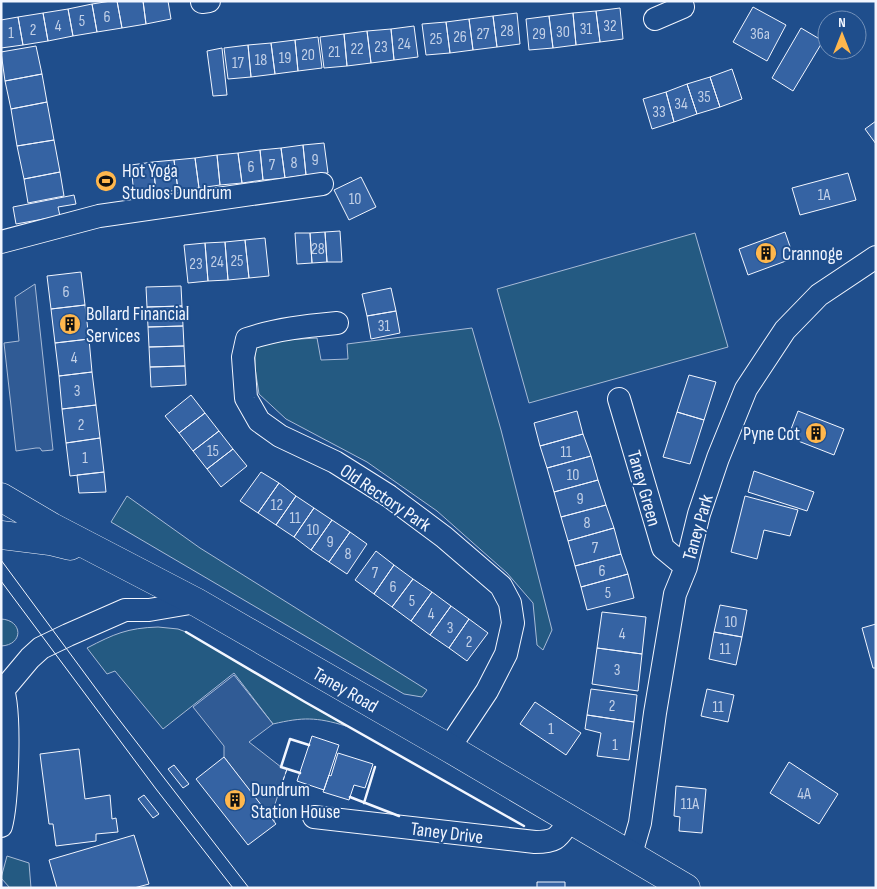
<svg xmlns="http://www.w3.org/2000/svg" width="877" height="889" viewBox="0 0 877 889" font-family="'Sofia Sans Condensed',sans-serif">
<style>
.green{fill:#245a82;stroke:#a8bbd7}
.parking{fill:#305b95;stroke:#a8bbd7}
.building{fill:#3563a3;stroke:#f2f6ff}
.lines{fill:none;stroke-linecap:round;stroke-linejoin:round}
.street-casing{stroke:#f2f6ff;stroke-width:24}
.secondary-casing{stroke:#f2f6ff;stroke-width:29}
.street{stroke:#1f4e8c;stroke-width:22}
.secondary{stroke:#1f4e8c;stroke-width:28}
.tram{stroke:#f2f6ff;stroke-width:1}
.fence{stroke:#f2f6ff;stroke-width:1;stroke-dasharray:6 2.5;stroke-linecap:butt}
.wall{stroke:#f2f6ff;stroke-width:2.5}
.labels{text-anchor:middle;stroke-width:4;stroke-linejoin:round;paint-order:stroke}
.number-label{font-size:16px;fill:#c3d1e8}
.poi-label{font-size:19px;fill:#f2f6ff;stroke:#1f4e8c;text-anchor:start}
.street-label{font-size:19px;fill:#f2f6ff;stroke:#1f4e8c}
</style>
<rect width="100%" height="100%" fill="#1f4e8c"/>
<!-- green -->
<path class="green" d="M695 233 728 347 529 403 497 289Z
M472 328 501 430 552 630 543 650 537 645 533 603 507 573 437 511 367 462 286 419 259 394 255 368V347L268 341 317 338 321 360 348 359 347 344Z
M127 496 200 548 427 690 422 697 404 694 111 522Z
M1 619C23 620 24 645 1 646Z
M158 627 178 629 186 632 346 726C316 717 303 717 273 724L234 673 163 729 115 671 107 674 87 648C114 634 127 628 158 627Z
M7 856 29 863 31 888H10L1 878Z"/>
<!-- parking -->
<path class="parking" d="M35 284 53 450 42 451 40 448H36L16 451 4 343 19 341 15 297Z
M234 675 273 724 249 742 281 767 287 769 275 804 274 822 224 757V746L193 707Z"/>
<!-- building -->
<path class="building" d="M111 1H117L122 28 97 32 92 4Z
M117 1H143L146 24 122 28Z
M143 1H168L171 19 146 24Z
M92 4 97 32 73 36 68 9Z
M753 7 786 25 767 61 733 42Z
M620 8 623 39 600 42 596 11Z
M68 9 73 36 48 41 43 13Z
M596 11 600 42 576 45 573 13Z
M43 13 48 41 23 45 18 17Z
M517 13 520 44 497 47 493 16Z
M573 13 576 45 553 48 549 16Z
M493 16 497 47 473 50 469 19Z
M549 16 553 48 529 50 526 19Z
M18 17 23 45 1 48V20Z
M469 19 473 50 450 53 446 22Z
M446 22 450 53 426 55 422 24Z
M414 26 418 57 394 60 391 29Z
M801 28 823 41 793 91 772 78Z
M391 29 394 60 371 63 367 31Z
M367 31 371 63 347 66 344 34Z
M344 34 347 66 324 68 320 37Z
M318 37 322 68 298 71 295 40Z
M295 40 298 71 275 74 271 43Z
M271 43 275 74 251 77 248 45Z
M248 45 251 77 228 79 224 48Z
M36 46 42 74 5 81 1 52Z
M222 48 227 95 213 96 207 51Z
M732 69 742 99 720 107 710 77Z
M42 74 47 102 11 109 5 81Z
M710 77 720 107 697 114 687 84Z
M687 84 697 114 674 122 666 92Z
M666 92 674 122 652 129 643 99Z
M47 102 54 140 17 146 11 109Z
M876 121V144L865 129Z
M54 140 60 172 24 179 17 146Z
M324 143 328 173 306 175 303 145Z
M303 145 306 175 285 178 281 148Z
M281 148 285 178 263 180 260 150Z
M260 150 263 180 242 183 238 153Z
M238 153 242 183 220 185 217 155Z
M217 155 220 185 199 188 195 158Z
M195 158 199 188 178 190 174 160Z
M174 160 178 190 156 193 153 162Z
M153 162 156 193 134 195 131 165Z
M60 172 64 196 28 203 24 179Z
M848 173 856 200 800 215 792 188Z
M361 177 376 207 349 220 334 190Z
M74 195 76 204 58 207 60 216 16 224 13 207Z
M340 231 342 262H327L325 232Z
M325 232 327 262 312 263 310 233Z
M785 232 794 258 748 275 739 249Z
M295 233H310L312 263 297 264Z
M265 238 269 276 249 278 245 240Z
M245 240 249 278 228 280 225 242Z
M225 242 228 280 208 281 205 243Z
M205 243 208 281 188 283 184 245Z
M81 272 85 305 51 309 47 276Z
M181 286 182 306 147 307 146 287Z
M391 288 396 311 367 316 362 294Z
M85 305 89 339 55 343 51 309Z
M182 306 183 326 148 327 147 307Z
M396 311 400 333 371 339 367 316Z
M183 326 184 346 149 347 148 327Z
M89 339 92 372 59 376 55 343Z
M184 346 185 366 150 367 149 347Z
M185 366 186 385 151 387 150 367Z
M92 372 96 405 62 409 59 376Z
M689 375 716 382 704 420 677 412Z
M191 395 205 413 179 433 165 416Z
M96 405 100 438 66 443 62 409Z
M577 411 583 434 540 446 534 423Z
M798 411 844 429 834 455 788 437Z
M677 412 704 420 690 464 663 457Z
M205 413 219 431 193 451 179 433Z
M219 431 233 449 207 469 193 451Z
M583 434 591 456 547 468 540 446Z
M100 438 104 472 70 476 66 443Z
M233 449 247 466 221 487 207 469Z
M591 456 598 480 554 492 547 468Z
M754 471 814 492 807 511 748 492Z
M104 472 106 492 79 493 77 475Z
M261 472 279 483 258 513 240 501Z
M598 480 606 505 561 517 554 492Z
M279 483 296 496 276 525 258 513Z
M296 496 314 508 294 537 276 525Z
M745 496 798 510 790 536 764 530 757 559 731 552Z
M606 505 614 528 568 541 561 517Z
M314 508 332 520 311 550 294 537Z
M332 520 350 532 329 562 311 550Z
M614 528 621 554 575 566 568 541Z
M350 532 367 544 347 574 329 562Z
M376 551 394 565 374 594 355 580Z
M621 554 628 574 581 587 575 566Z
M394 565 413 579 392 607 374 594Z
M628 574 634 598 587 610 581 587Z
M413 579 432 592 411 621 392 607Z
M432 592 451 606 430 635 411 621Z
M720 605 747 610 742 637 714 632Z
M451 606 469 619 449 648 430 635Z
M602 612 646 617 642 654 597 648Z
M469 619 488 633 467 661 449 648Z
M876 624V668H873L862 628Z
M714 632 742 637 736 665 709 659Z
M597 648 642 654 638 691 592 684Z
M591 689 637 695 634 722 587 715Z
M707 689 734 695 728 722 701 716Z
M535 702 581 733 566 755 520 724Z
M587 715 634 722 629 760 597 756 601 733 585 729Z
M312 736 339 745 324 790 297 781Z
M79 749 85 799 110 795 112 819 116 818 118 832 96 834V841L56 846 53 824H49L40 754Z
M338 753 373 764 365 788 354 785 349 800 323 792 329 775 331 776Z
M224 757 276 824 248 845 196 779Z
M789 762 838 794 819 824 770 793Z
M174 765 189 784 183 788 168 769Z
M676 786 706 789 702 833 679 831 680 817 674 816Z
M144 795 159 814 153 818 138 799Z
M134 835 149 884 134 888H57L49 860Z
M537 882H565V888H537Z"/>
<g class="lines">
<!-- street casing -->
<g class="street-casing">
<path id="street" d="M202 2 209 1
M655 19 683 7 681 1
M1 242 99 216 322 184
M337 323C306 326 276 329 247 339L243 357 246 398 259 421 280 436 335 462 389 496 444 537 501 586 510 603 513 623 506 654 487 691 449 748
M619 399 663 548 686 567
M1 685C12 703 7 804 1 826
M4 689 30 658 41 648 68 635 125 610H149L196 602
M314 817 535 842C558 842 558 837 570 820
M631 854 640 823 655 713 675 594 686 567 699 514 718 458 746 389 785 330 819 295 876 257"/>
</g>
<!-- secondary casing -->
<g class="secondary-casing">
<path id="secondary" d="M1 497 52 527 196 602 449 748 686 888
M1 535 50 541 70 546"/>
</g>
<!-- street -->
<use href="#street" class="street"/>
<!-- secondary -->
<use href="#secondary" class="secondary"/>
<!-- tram -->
<path class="tram" d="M1 560 114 713 249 888
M1 581 156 789 233 888"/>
<!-- fence -->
<path class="fence" d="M277 798 287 769"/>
<!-- wall -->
<path class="wall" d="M186 632 305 702 524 826
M300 773 281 767 290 739 309 745
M350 797 399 816
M364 803 375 767"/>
</g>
<!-- icons -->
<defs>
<g id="stadium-disc" transform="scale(1.125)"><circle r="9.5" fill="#ffb74d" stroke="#1f4e8c"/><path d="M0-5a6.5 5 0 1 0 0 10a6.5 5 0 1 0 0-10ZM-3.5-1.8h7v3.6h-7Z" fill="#111"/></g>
<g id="building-disc" transform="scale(1.125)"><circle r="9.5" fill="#ffb74d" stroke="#1f4e8c"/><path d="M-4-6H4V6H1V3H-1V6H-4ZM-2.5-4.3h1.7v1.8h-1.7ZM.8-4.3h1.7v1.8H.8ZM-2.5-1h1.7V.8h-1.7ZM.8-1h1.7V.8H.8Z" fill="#111"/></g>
</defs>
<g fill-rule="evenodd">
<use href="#stadium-disc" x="106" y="181"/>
<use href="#building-disc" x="766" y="253"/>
<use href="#building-disc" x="70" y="324"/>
<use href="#building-disc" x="816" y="433"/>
<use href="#building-disc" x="235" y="800"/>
</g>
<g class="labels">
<!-- number labels -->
<g class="number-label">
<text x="107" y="22">6</text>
<text x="82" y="26">5</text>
<text x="58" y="31">4</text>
<text x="610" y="31">32</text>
<text x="586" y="34">31</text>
<text x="33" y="35">2</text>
<text x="507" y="36">28</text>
<text x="563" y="37">30</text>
<text x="11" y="38">1</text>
<text x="483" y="39">27</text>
<text x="539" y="39">29</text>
<text x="760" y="39">36a</text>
<text x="460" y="42">26</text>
<text x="436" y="44">25</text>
<text x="404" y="49">24</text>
<text x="381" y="52">23</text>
<text x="357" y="54">22</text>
<text x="334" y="57">21</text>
<text x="308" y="60">20</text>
<text x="285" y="63">19</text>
<text x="261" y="65">18</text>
<text x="238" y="68">17</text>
<text x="704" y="102">35</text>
<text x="681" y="109">34</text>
<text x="659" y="117">33</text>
<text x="315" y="165">9</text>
<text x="294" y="168">8</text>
<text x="272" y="170">7</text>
<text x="251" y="172">6</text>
<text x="824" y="200">1A</text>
<text x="355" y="204">10</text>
<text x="318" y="254">28</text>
<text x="237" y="266">25</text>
<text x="217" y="267">24</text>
<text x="196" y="269">23</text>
<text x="66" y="297">6</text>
<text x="384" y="331">31</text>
<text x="74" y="363">4</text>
<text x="77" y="396">3</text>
<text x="81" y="430">2</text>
<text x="213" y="456">15</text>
<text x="566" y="457">11</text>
<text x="85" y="463">1</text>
<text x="573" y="480">10</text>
<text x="580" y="504">9</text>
<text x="277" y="510">12</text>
<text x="295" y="523">11</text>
<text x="587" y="528">8</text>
<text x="313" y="535">10</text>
<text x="330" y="547">9</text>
<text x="595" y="553">7</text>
<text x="348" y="559">8</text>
<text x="602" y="576">6</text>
<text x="375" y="578">7</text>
<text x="393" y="592">6</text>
<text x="608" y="598">5</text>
<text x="412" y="606">5</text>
<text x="431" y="619">4</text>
<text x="731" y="627">10</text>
<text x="450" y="633">3</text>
<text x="622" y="639">4</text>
<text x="469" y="647">2</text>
<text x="725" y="654">11</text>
<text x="617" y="675">3</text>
<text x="612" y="711">2</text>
<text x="718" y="712">11</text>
<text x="551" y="734">1</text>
<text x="615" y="750">1</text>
<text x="804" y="799">4A</text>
<text x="690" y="809">11A</text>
</g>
<!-- poi labels -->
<g class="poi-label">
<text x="122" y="177">Hot Yoga<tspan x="122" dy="22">Studios Dundrum</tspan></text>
<text x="782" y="260">Crannoge</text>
<text x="86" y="320">Bollard Financial<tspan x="86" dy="22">Services</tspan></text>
<text x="800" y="440" text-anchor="end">Pyne Cot</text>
<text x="251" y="796">Dundrum<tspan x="251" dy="22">Station House</tspan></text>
</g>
<!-- street labels -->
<g class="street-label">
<text transform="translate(645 488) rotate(74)" y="7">Taney Green</text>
<text transform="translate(386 497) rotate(34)" y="7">Old Rectory Park</text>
<text transform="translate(697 527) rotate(-74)" y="7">Taney Park</text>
<text transform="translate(346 689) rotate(30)" y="7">Taney Road</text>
<text transform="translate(447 832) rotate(7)" y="7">Taney Drive</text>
</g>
</g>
<!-- border -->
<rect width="877" height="889" fill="none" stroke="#f2f6ff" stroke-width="5"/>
<!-- north arrow -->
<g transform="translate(842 35)"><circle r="24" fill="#1f4e8c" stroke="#7391ba"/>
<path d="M0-4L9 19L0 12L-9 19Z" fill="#ffb74d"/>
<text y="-8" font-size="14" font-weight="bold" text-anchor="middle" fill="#f2f6ff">N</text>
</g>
</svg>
